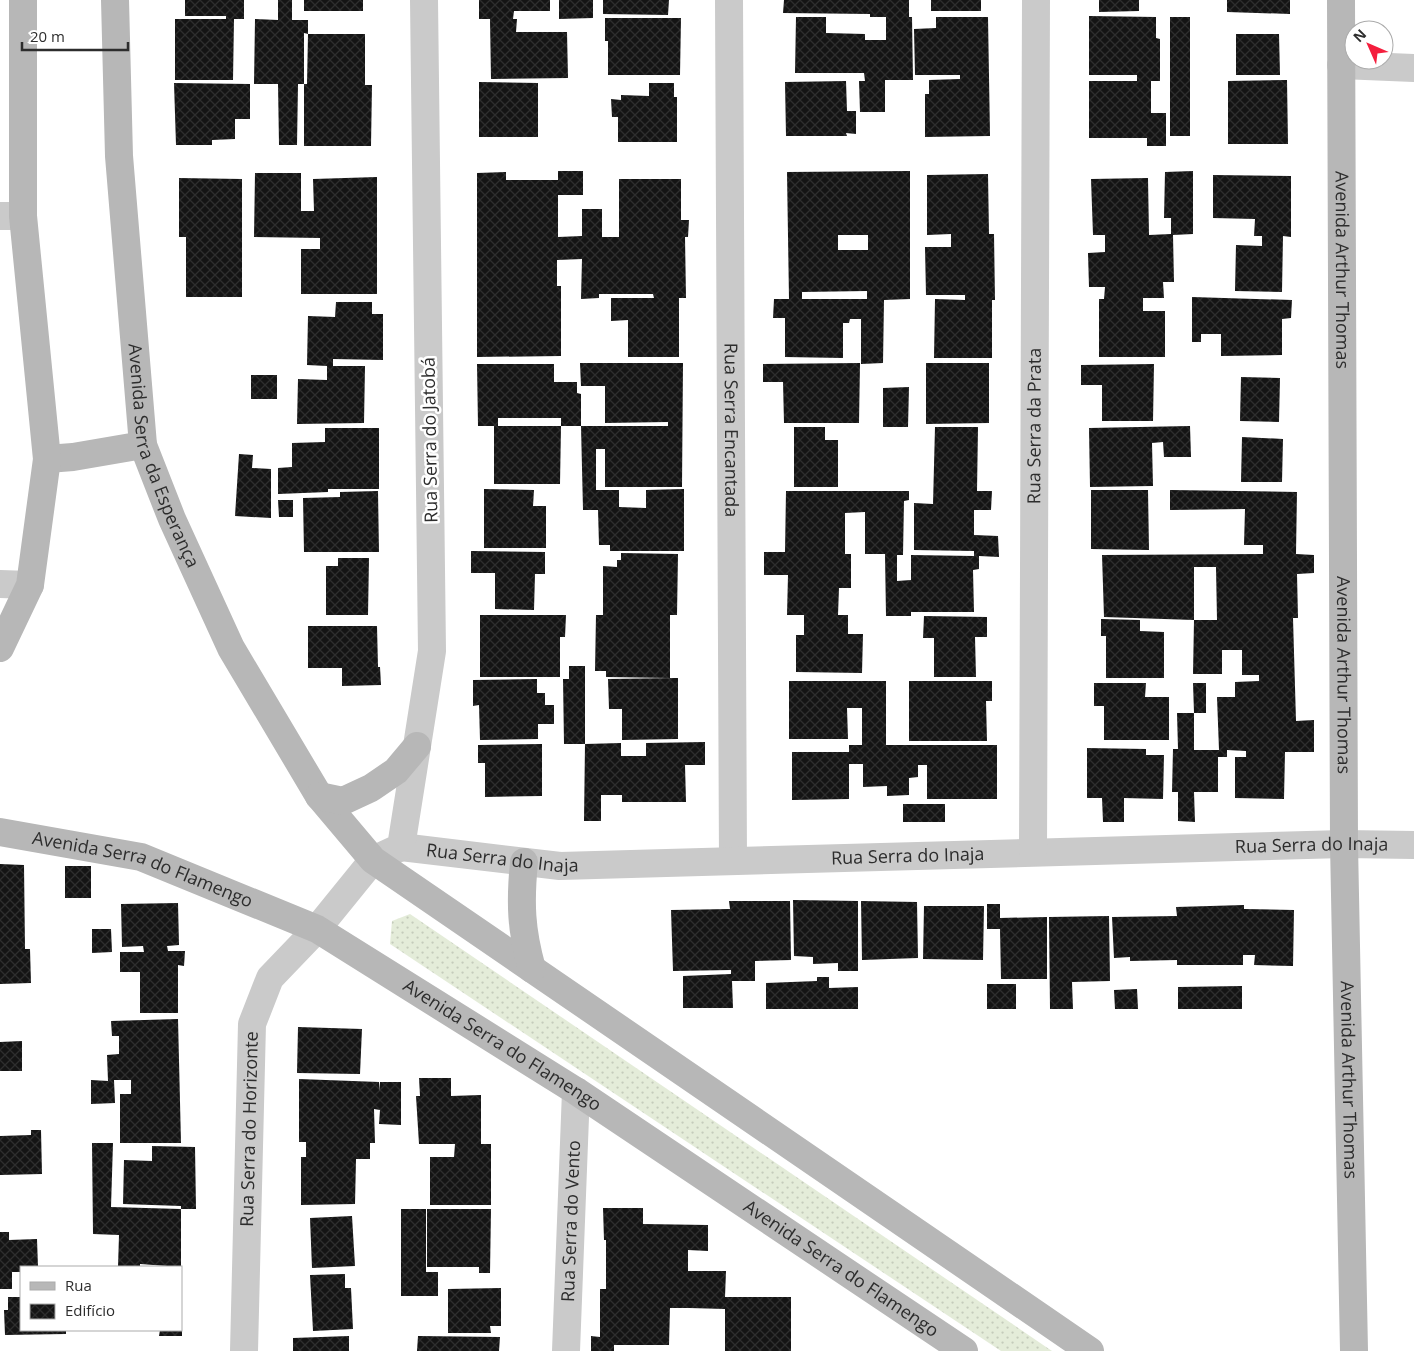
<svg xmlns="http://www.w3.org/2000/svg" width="1414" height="1351" viewBox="0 0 1414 1351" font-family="'Open Sans',sans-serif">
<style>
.grass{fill:url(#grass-dots)}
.building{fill:url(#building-cross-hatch);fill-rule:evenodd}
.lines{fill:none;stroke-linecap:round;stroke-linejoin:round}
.street{stroke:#cacaca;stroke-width:28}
.secondary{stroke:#b7b7b7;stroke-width:28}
.labels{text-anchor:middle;stroke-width:5;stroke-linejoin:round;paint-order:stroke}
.street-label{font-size:18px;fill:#2d2d2d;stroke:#fff}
</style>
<defs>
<pattern id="grass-dots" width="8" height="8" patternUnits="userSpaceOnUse" patternTransform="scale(1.25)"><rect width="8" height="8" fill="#e4ecd9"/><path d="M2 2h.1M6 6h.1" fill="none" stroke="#c4cbbb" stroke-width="1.8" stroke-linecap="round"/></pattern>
<pattern id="building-cross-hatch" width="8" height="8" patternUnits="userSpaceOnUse" patternTransform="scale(1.25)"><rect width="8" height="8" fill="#141414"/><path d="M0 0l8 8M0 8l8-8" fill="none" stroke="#2e2e2e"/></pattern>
</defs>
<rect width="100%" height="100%" fill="#fff"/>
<!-- grass -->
<path class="grass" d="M410 914 1052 1351H1001L390 944 392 921Z"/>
<!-- building -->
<path class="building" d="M185 0H244V19H234L233 80H175V19H226V16H185Z
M278 0H292V20H308V34L304 33V84H298L297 145H279L278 84H254L255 19 278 20Z
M304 0H363V11H304Z
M479 0H550V11H514L513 19H517L516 32H567L568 78 491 79 490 19H479Z
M559 0H593V18L559 19Z
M603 0H669L668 15 603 14Z
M784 0H909V17H912L913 80H885V112H860L859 81H865L864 73H795L796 17H826V33L865 34V40H886V17H870V14L783 13Z
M931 0H981V11H931Z
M1099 0H1139V11L1099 12Z
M1227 0H1290V14L1227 12Z
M1089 16 1156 17V38L1160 39V81H1151V113H1166V146H1147V138H1089V81H1137V75H1089Z
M936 17H988L990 136 925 137V94H929V80L960 79V75H915L914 29 936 28Z
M1170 17H1190V136H1170Z
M605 18H681L680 75H608V41H605Z
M308 34H365V85H372L371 146H304V84H307Z
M1236 34H1279L1280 75H1236Z
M1287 80 1288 144H1228V81Z
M846 81 847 111H856V134L846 133 847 136H786L785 82Z
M479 82 538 83V137H479Z
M174 83 250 84V119H235V139L212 140V145H176Z
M649 83H674V97H677V142H618V117H612L611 99 621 100V95L649 96Z
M558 171H583V195H558V237L582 236V209H602V237H619V179H681V220H689L688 237H685L686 298H679V357H628V320L611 321V298H654L653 294H599V298L581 299 582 259 557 260V286H561V356L477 357V173L506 172V180H558Z
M910 171V299L884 300 883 363 861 364V319H850L849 323H843V358L785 357V318H773L774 299H789L787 172ZM838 235H868V250H838ZM867 291V299H802V292Z
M1193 171V234L1173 235 1174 282H1163L1164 298H1143V311H1165V357H1099V299H1104L1105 287H1089L1088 253 1105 252V235H1093L1091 179 1148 178 1149 235 1171 234V218H1164L1165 172Z
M255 173H301V211H314L313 179 377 177V294H301V249H320V238L254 237Z
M988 174 989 234H994L995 300H992V358H934L935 299 965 300V295H926L925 247H951V234L927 235V175Z
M1213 175 1291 176V237L1283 236 1282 292 1235 291 1236 245 1262 246V236H1254L1255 219 1213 218Z
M179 178 242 179V297H186V237H179Z
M1192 297 1292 300 1291 318 1282 319V355L1221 356V334H1201V342H1192Z
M336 302H372V314H383V360L333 359V366H365L364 423 297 424 298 379 327 380V366L307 365 308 316 335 317Z
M580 363H683L682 487H605V449H596V490H619V507L646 508V490L684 489V551H610V545H599L598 510H583L581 426H668V422L605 423V386H581Z
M860 363 859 423H784L783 382H763V364Z
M926 363H989V423L926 424Z
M477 364H554V382H577V393L581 394V426H561V418H498V426H561L560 484H494V426H478Z
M1154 364 1153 421H1102V385H1081V365Z
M251 375H277V399H251Z
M1241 377 1280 378 1279 422 1240 421Z
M909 387 908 427H883V388Z
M1190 426 1191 457H1164L1163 442 1152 443 1153 486 1090 487 1089 428Z
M794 427H825V440H838V487H794Z
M935 427H978L977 491H992L991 510H974V535L998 536 999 557 979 556V569L973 570 974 612H911V616H886L885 554H865V512L845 513V554H851V588H839L838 615H848V634H863L862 673 796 672V635H804V615H787L788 575H764V552H785L786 491H909V500L904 501 903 555H897V581L911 580V555L974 556V551L914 550V503L933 504Z
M325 428H379V489H328V492L278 494V468L292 467V443L325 442Z
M1242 437 1283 439 1282 482H1241Z
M239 454 253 455 252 468 271 469V518L235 516Z
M484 489 534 490 533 506H546V548H484Z
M1091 490H1148L1149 550 1091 549Z
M1170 490 1297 492 1296 554 1314 555V573L1297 574 1298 618H1293L1296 721 1314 720V752H1285L1284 799 1235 798V757H1246V751L1227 750V757H1218V792H1194L1195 822 1178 821V792H1172L1173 749H1178L1177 713H1194L1193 683H1206V713H1194V750H1219L1217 697H1235V682L1259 681V675H1242V650H1222V674H1193L1194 620H1217L1216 567H1194V620L1104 617 1102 555 1263 554V545H1244L1245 509 1170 510Z
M378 491 379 552H304L303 498 340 497V492Z
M278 500H293V517H279Z
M471 551 545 552V574H535L534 610 495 609V573H471Z
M621 553 678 554 677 615H670V678L606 677V671H595L596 615H603V566L617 567V560H621Z
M338 558H369L368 615H326V566H338Z
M480 615H566L565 637H560V677H480Z
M924 616 987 617V637H975L976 677H934V638H923Z
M1101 619 1140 620V631L1164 632V678H1106V636H1101Z
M308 626H377L378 667H380L381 685 342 686V668H308Z
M569 666H585V744H564L563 679H569Z
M675 678H678V739L622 740V709H609L608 679Z
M537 679V693H545V705H554V724H538V739L480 740 479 705 473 706V680Z
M789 681H886V745H997V799H927V765H918V777L909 778V795L887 796V786L863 787V764H849V799L792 800V752H849V745H862V708H847L848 739H789Z
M909 681H992V701H986L987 741H909Z
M1094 683H1146L1145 697H1169V740H1104V706H1094Z
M705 742V765H685L686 802H622V795H601V821H584L585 744 621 743V756H646V743Z
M542 744V796L485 797V763H478V745Z
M1087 748 1146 749V755H1164L1163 799 1124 798V822H1103L1102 798H1087Z
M903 804H945V822H903Z
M0 864 24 865 25 949H30L31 983 0 984Z
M65 866H91V898H65Z
M793 900 858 901V971H838V963L813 964V957L794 956Z
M729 901H790L791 960 755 961V981H732L733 1008H683V976L731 974V970L673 971 671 910 730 909Z
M861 901 917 902 918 958 862 960Z
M178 903 179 945 167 946 168 951H185L184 966 178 965V1013H140V972H120V952H144L143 946 122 947 121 904Z
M987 904H1000V918L1047 917V979H1001L1000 929H987Z
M1244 905V909L1294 910 1293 966 1254 965 1255 955H1243V965H1177V960L1130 961V957L1114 958 1112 917 1177 916 1176 907Z
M924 906H984L983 960 923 959Z
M1109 916 1110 981 1072 982 1073 1009H1050L1049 917Z
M92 929H111L112 952 92 953Z
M817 977H829V988L858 987V1009H766V983L817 981Z
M987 984H1016V1009H987Z
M1242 986V1009H1178V987Z
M1137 989 1138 1009H1115L1114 990Z
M178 1019 181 1143H120V1094H131V1080H114L115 1103 91 1104V1080L108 1081 107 1055 119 1054V1036H112L111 1021Z
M298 1027 362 1029 360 1074 297 1073Z
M22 1041V1071H0V1042Z
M419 1078H451V1096L481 1095V1144H491V1205H430V1157H454L455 1144H419L416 1096H420Z
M299 1079 379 1082V1091L380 1082H401V1125L379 1124 380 1110 374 1109 375 1143H370V1159H356L355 1204 301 1205V1157H306V1142H299Z
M31 1130H41L42 1174 0 1175V1136L31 1135Z
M92 1143H113L111 1207 181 1209V1267L140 1264V1267H118L119 1235 93 1234Z
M152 1146 195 1147 196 1209H181V1206L123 1204 124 1160 152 1161Z
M603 1208H643V1224L708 1225V1251L688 1250V1271H726L725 1297H791V1351H725V1309L689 1308H670L669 1345H614V1351H591V1336L600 1337V1289H606V1240H604Z
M401 1209H426V1272H438V1296H401Z
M427 1209H491L490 1273H479V1267H427Z
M352 1216 355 1266 312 1268 310 1218Z
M0 1232H9V1240L37 1239 38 1267H21V1272H12V1289H0Z
M345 1274V1288H351L353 1329 313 1331 310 1275Z
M501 1288V1326H490L491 1333H448V1289Z
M8 1297H21V1330H66V1334L5 1335 4 1310H8Z
M160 1330H182V1336H159Z
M349 1336V1351H293V1338Z
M418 1336 500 1337 499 1351H417Z"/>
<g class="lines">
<!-- street -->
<g class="street">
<path id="s1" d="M729 0 733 861"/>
<path d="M1341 65 1414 68"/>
<path d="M0 216H23"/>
<path d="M0 584 30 585"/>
<path id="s2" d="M401 847 560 866 1344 844 1414 845"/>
<path id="s3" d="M1033 852 1036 0"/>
<path id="s4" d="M244 1351 252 1024 270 978 317 929 373 860 401 847 432 651 424 0"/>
<path id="s5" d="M566 1351 576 1091"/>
</g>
<!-- secondary -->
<g class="secondary">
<path id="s6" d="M115 0 119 156 143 445 172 519 231 648 319 796 373 860 1090 1351"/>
<path id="s7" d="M1341 0 1344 844 1354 1351"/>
<path d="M47 459 73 457 143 445"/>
<path d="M0 648 30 585 47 459 23 216V0"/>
<path d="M319 796 343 801 371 788 396 771 417 746"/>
<path id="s8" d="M0 832 141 857 317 929 576 1091 964 1351"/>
<path d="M524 862C520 903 521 930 532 969"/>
</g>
</g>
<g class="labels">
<!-- street labels -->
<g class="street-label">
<text dy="6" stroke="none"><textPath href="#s7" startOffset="270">Avenida Arthur Thomas</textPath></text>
<text dy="6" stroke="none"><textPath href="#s3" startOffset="426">Rua Serra da Prata</textPath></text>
<text dy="6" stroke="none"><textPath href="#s1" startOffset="430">Rua Serra Encantada</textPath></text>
<text transform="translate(430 440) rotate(-91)" y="6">Rua Serra do Jatobá</text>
<text dy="6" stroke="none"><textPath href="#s6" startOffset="461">Avenida Serra da Esperança</textPath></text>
<text dy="6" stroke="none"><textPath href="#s7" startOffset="675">Avenida Arthur Thomas</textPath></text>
<text dy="6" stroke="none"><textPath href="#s2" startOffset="912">Rua Serra do Inaja</textPath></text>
<text dy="6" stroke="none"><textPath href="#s2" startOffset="508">Rua Serra do Inaja</textPath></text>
<text dy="6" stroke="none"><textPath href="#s2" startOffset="102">Rua Serra do Inaja</textPath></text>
<text dy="6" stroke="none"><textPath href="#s8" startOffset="148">Avenida Serra do Flamengo</textPath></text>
<text dy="6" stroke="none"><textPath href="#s8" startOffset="552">Avenida Serra do Flamengo</textPath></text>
<text dy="6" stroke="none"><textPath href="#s7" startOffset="1080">Avenida Arthur Thomas</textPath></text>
<text dy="6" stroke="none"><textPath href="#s4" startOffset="222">Rua Serra do Horizonte</textPath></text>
<text dy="6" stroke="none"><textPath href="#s5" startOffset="130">Rua Serra do Vento</textPath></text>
<text dy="6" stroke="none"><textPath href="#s8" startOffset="958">Avenida Serra do Flamengo</textPath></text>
</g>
</g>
<!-- legend -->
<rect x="20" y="1266" width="162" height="65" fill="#ffffff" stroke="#ababab"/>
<rect x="30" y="1282" width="25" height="8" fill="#b7b7b7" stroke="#ababab"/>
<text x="65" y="1291" font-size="15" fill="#2d2d2d">Rua</text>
<rect x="30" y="1304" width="25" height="15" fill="url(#building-cross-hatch)" stroke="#ababab"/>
<text x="65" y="1316" font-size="15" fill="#2d2d2d">Edifício</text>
<!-- north arrow -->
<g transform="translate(1369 45) rotate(315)"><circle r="24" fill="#ffffff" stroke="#ababab"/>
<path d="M0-4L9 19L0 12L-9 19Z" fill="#f41e3d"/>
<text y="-8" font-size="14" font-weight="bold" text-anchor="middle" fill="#2d2d2d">N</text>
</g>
<!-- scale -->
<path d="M22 42v8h106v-8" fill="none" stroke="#2d2d2d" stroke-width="2.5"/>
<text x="30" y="42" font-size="15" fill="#2d2d2d" stroke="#ffffff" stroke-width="4" paint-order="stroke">20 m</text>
</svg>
